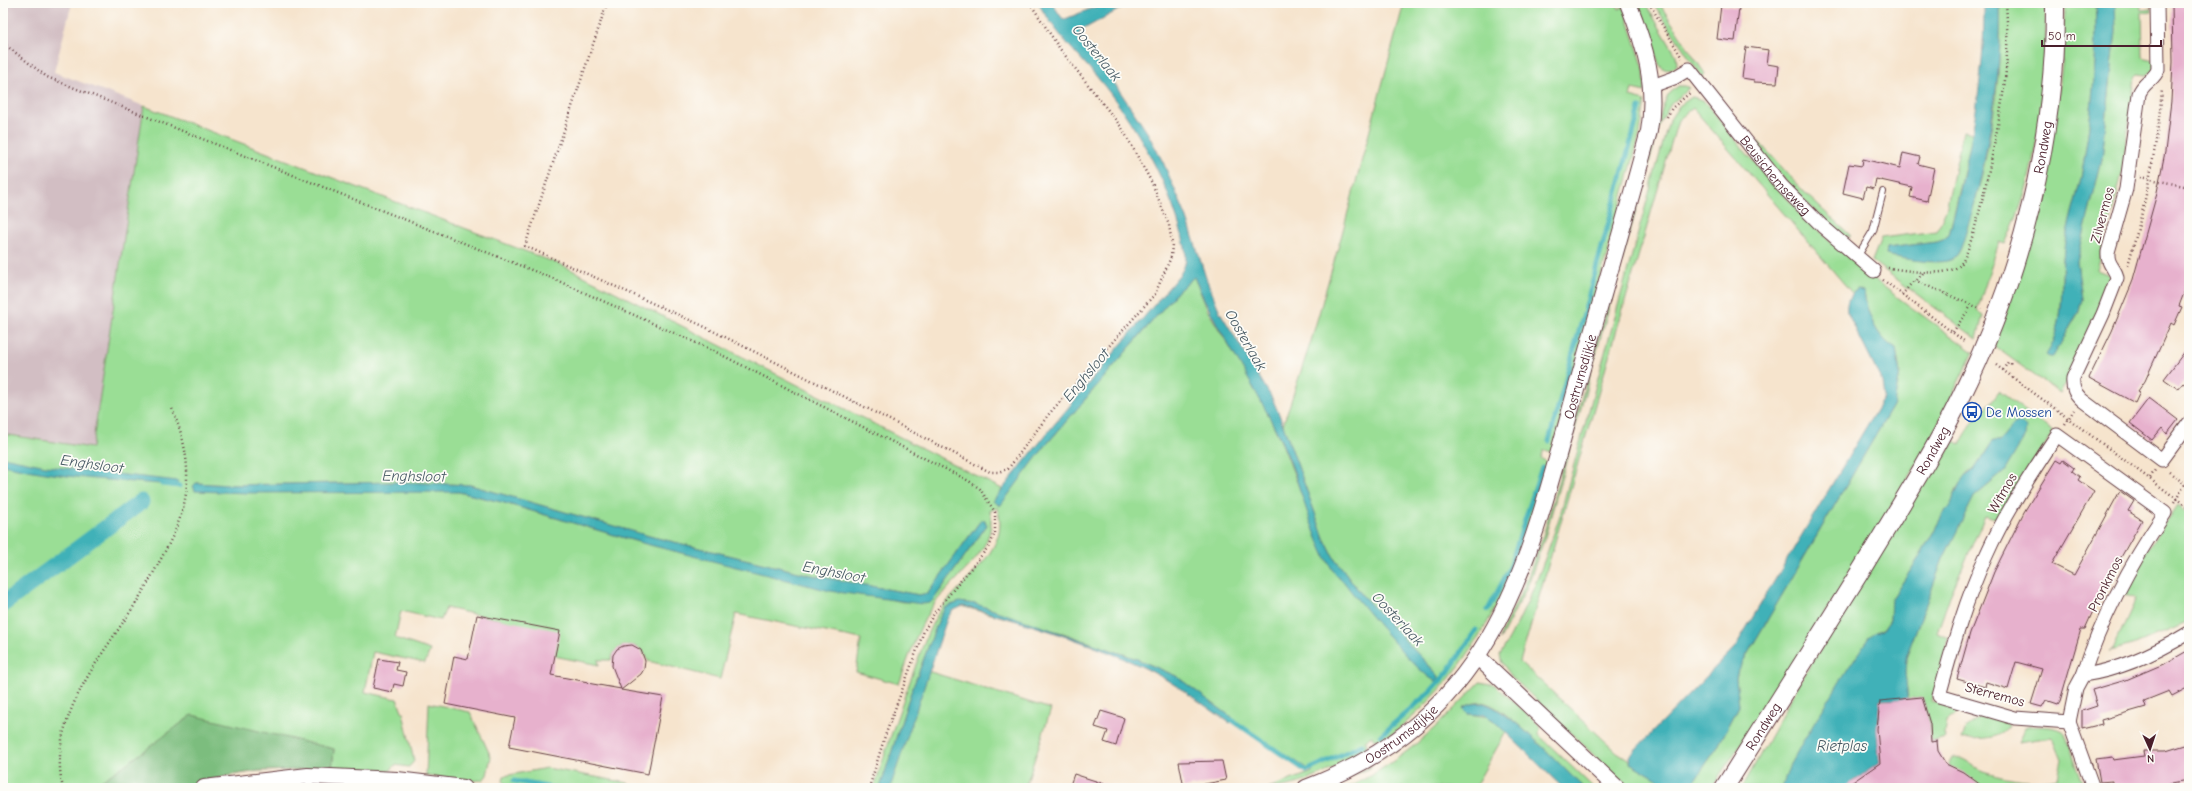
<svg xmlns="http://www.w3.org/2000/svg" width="2192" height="791" viewBox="0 0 2192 791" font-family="'Comic Neue',sans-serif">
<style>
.industrial{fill:#d2bec3}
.green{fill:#9ade95;stroke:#727e60;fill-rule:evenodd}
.forest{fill:#7bbd7e;stroke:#626e54}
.water{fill:#41b1b8;stroke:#466872}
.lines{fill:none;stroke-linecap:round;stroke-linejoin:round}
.stream{stroke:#41b1b8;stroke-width:5}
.canal{stroke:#41b1b8;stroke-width:17}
.building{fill:#e7b1cd}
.service-casing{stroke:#643d43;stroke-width:8}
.minor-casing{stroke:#643d43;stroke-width:15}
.tertiary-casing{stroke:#643d43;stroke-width:18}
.secondary-casing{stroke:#643d43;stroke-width:20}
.path{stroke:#643d43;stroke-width:2.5;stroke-dasharray:1 3;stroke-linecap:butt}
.service{stroke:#fff;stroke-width:6}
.minor{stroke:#fff;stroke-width:13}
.tertiary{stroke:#fff;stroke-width:16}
.secondary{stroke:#fff;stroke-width:18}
.labels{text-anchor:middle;stroke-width:3.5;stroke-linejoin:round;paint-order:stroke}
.street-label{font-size:14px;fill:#4a1f2b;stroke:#fdfcf7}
.transit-label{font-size:14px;fill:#164399;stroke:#fdfcf7;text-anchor:start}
.water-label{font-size:15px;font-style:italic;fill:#465963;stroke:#fdfcf7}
</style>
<rect width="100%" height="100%" fill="#fdfcf7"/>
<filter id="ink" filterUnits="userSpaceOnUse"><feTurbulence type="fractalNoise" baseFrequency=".025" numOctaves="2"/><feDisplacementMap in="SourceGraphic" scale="8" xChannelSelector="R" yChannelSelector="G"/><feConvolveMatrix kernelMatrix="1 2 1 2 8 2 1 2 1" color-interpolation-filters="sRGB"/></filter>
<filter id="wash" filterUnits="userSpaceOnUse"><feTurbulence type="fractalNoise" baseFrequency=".012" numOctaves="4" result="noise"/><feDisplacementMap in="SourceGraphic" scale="16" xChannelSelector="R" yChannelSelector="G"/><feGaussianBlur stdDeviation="0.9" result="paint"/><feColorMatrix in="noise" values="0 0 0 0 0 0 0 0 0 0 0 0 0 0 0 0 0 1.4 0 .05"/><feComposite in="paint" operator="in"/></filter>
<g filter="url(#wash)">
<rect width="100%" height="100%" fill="#f6e4cd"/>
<!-- industrial -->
<path class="industrial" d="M3 3H72L54 72 144 106 92 448 3 434Z"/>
<!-- green -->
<path class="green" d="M1404 3H1616L1619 9 1624 7 1644 69 1645 92 1632 89 1630 97 1645 101 1640 134 1553 450 1551 452 1544 450 1541 458 1549 464C1516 575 1481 669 1383 741L1374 739 1372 736 1365 740 1367 744 1364 753C1333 768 1303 788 1268 788L1313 772 1245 729 1176 676 1137 659 1063 633 953 604 945 608 939 619 910 695 880 788H874C886 749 899 711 913 673 921 652 927 630 939 612 959 582 1013 549 997 508L990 511C999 552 949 580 930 610 916 633 908 660 899 684L856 672 861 639 736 614 720 679 648 661C642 641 617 639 611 660H598L599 665 554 656 510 622 446 608 441 620 401 611 395 638 430 650 425 663 373 652 365 692 397 699 403 713 414 761 409 767 395 765 390 771 332 769 334 749 303 742 136 758 97 784 99 788H3V434L92 448 144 106 564 266 1002 489 994 501 999 506 1046 445 1178 291 1194 277 1208 311 1262 401 1283 446 1328 562 1388 634 1410 658 1436 681 1439 678 1438 675 1362 595 1333 556 1324 538 1283 425 1311 341 1342 234ZM400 482 470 485 649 536 811 575 919 595 928 593 981 520 987 525 934 599 903 602 642 543 501 502 459 492 415 487 193 486 196 483 228 485Z
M1645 3 1676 55 1677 64 1671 70 1663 69 1659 64 1639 6Z
M1653 3H1659L1705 74 1702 77Z
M2000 3H2046C2046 66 2042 132 2025 193 2020 210 2012 227 2005 244L1999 242 1977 311 1983 315 1977 339 1872 261 1881 238 1937 231 1946 210 1963 131 1973 133 1949 235 1943 240 1937 242 1887 248 1886 255C1898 258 1945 266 1954 258 1961 253 1963 241 1965 233 1989 165 2003 75 2000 3Z
M2065 3H2095C2099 55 2090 127 2081 178 2076 200 2069 221 2065 243 2058 280 2068 322 2047 355L2053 356 2079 312 2082 299 2077 262 2102 159 2116 30 2115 3H2141L2142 9 2152 8V11L2142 12 2143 57 2153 60 2154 70 2147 75 2138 74 2135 77 2122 174 2097 270 2107 274 2111 278 2080 358 2060 394 1994 346 2005 313 2058 98 2062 64Z
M1678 86H1685L1689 88 1671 104 1661 121 1545 537 1527 587 1500 640 1501 633 1524 587 1543 536 1663 106 1668 95Z
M1692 97 1703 100C1750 160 1798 214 1856 264 1893 296 1934 323 1973 352L1924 453 1782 683 1711 788H1689L1717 748 1739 706 1736 678 1738 670 1894 404 1900 373 1896 349C1876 337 1867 314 1864 292L1858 289 1852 293 1693 108 1678 120 1520 662 1617 752 1628 759 1630 763 1673 788H1632L1621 781 1512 677 1502 663 1500 655C1527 610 1544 564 1560 515L1669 121 1679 106Z
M1758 141 1808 196 1851 236 1845 237 1802 199 1757 149Z
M1999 391 2053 432 1998 520 1985 516 1950 596 1937 633 1949 638 1932 701 1956 710 1957 713 1946 721 1944 733 1945 738 1931 742 1930 724 1922 697 1908 699 1905 673 1906 657 1943 559 1962 520 1974 497 2004 472 2013 455 2010 429 2000 441H1993L1974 470 1968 473 1957 489 1951 503 1942 516 1922 553 1891 600 1890 620 1883 630 1875 632 1802 743 1782 788H1742L1799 684 1923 484 1955 441 1960 444 1979 411 1983 413Z
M2177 505 2189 514V621L2133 645 2109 651 2113 649 2136 599 2123 593 2154 539Z
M924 670 1051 709 1025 788H886Z
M1480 682 1495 685 1540 726 1539 735 1594 788H1584C1563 769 1510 710 1486 703 1479 701 1469 704 1463 708L1468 714 1489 717 1506 732 1474 788H1347C1406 759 1436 728 1480 682Z
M1466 685 1436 718 1395 752 1394 750 1436 716Z
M429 703 470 712 491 757 487 775 483 780 472 781 426 776Z
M1981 716H1986L2007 722 2009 726C2000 741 1978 738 1962 739L1966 727Z
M2030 726C2041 727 2055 725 2065 733L2085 788H1985L1948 765 1952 757C1965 756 1972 767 1983 771 2005 778 2036 784 2058 778L2062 759 2053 737 2018 742 2025 728Z
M1371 766 1372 767 1325 788Z
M547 768 628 783 632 788H512L503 782 504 776Z
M325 785 387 786 388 788H265Z"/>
<!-- forest -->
<path class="forest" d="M192 715 334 749 332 769 259 771 232 775 173 788H99L97 784 136 757Z"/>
<!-- water -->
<path class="water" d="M1038 3H1052L1062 18 1065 19 1105 3H1131L1080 31 1079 38 1083 46 1115 84 1147 132 1163 162 1187 218 1206 278 1220 312 1272 398 1279 414 1324 538 1333 556 1362 595 1438 675 1439 678 1436 681C1421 678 1355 598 1344 582 1324 572 1302 495 1294 472 1269 403 1223 345 1194 277L1178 291 1046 445 1000 506 993 501 1052 427 1180 274C1191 259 1184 244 1180 228 1164 174 1133 120 1097 77 1075 52 1055 32 1038 3Z
M1984 3H2000C2002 55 1995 106 1985 157 1980 181 1975 207 1966 231 1964 239 1961 252 1954 258 1944 267 1899 258 1886 255L1887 248 1937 242 1943 240 1949 235C1969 157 1985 84 1984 3Z
M2095 3H2115L2116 30 2102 159 2077 262 2082 299 2079 311 2053 357H2049L2046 355C2069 322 2058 280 2065 243 2069 221 2076 200 2081 178 2090 127 2099 55 2095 3Z
M1858 289 1864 292C1867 314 1876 337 1896 349L1900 373 1894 404 1738 670 1736 678 1739 706 1717 748 1689 788H1673L1630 763 1629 756 1735 647 1884 397 1882 382 1847 312C1846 301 1849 295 1858 289Z
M2015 423H2022L2026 428 2025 436 2004 472 1974 497 1943 559 1906 657 1905 673 1908 699 1880 700 1877 729 1879 759 1878 764 1852 782 1847 788H1782L1789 767 1802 743 1847 670 1869 637 1875 632 1883 630 1890 620 1891 600 1922 553 1942 516 1951 503 1963 478 1974 470 1993 441H2000Z
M3 457 46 466 178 481 176 485C118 481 59 478 3 465Z
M400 482 470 485 649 536 811 575 919 595 928 593 981 520 985 521 987 525 934 599 930 603 922 604 830 591 642 543 501 502 459 492 247 493 195 491 193 486 196 483 228 485Z
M959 602 976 604 1137 659 1176 676 1234 719 1230 723C1199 702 1169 678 1134 663 1080 639 1021 621 963 606L952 611 947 619 890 788H880L910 695 939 619 945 608Z
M1483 703C1508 708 1563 768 1584 788H1563L1493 720 1484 715 1468 714 1463 708 1471 704Z"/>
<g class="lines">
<!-- stream -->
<path class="stream" d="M1549 441 1640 108
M162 484 179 486
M1488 610 1509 570 1542 467
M1232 720 1306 771 1362 745
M1381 735 1431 691 1448 672 1476 630
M514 781 553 788"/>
<!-- canal -->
<path class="canal" d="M3 604 141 502"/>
</g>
<g id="blocks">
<!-- building -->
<path class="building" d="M2172 3H2189V280L2179 306 2182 307 2174 325 2171 323 2145 381 2138 391 2140 392 2135 403 2089 378 2112 331 2132 283 2156 197 2165 152 2171 101 2173 62Z
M1721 5 1739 8 1735 41 1717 39Z
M1746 47 1769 50 1767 64 1779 66 1777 83 1754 82V80L1742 78Z
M1903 153 1920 157 1918 164 1934 168 1927 201 1910 197 1912 187 1876 179 1874 189 1866 187 1863 198 1843 193 1849 164 1862 166 1863 159 1900 168Z
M2189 346V387L2183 383 2178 389 2164 379Z
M2149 398 2178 420 2167 434 2162 428 2152 440 2130 423Z
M2056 460 2061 463 2063 460 2074 468 2072 471 2080 477 2078 480 2094 491 2052 564 2074 575 2120 491 2134 501 2128 511 2142 520 2102 591 2085 629H2081L2060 701 2058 704 2046 700 2042 707 2031 704 2042 669 2016 662 2008 689 1986 682 1985 687 1957 679 1970 633 1994 572 2024 512Z
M477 615 560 631 551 675 588 682 587 683 621 689 612 666 613 655 617 649 623 646 632 645 641 650 645 661 644 669 641 674 621 690 663 697 648 774 509 747 515 718 445 704 454 656 468 659Z
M2189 650V687L2172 696 2169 691 2144 701 2146 707 2101 720 2102 724 2082 729V711L2097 706 2092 690 2126 680 2166 663Z
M379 659 398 662 396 670 406 672 403 686 394 684 392 692 373 688Z
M1922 697 1930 724 1931 742 1937 741 1938 751 1946 764 1963 772 1985 788H1844L1880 763 1877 729 1880 701Z
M1101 711 1124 718 1116 746 1104 742 1108 731 1095 727Z
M2189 744V780L2142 788H2113L2112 781 2100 782 2096 759 2112 757 2113 760 2144 756 2143 751H2166Z
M1222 761 1226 780 1184 788 1179 762Z
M1074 774 1111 786 1110 788H1069Z"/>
</g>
</g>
<g filter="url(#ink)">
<use href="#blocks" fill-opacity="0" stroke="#643d43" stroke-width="1"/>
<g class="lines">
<!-- service casing -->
<g class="service-casing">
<path id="service" d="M1857 257 1873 231 1883 192"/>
</g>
<!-- minor casing -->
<g class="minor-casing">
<g id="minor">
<path d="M2157 3 2158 69C2155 80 2143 82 2139 94L2126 189 2108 252C2107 266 2116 268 2117 278L2103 314 2073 378C2072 389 2075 393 2082 400L2162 460 2189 423"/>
<path id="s1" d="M1652 86 1674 78 1689 69 1781 185 1822 226 1874 271"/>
<path d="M2083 675C2102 617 2131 563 2165 513L2057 435C2031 474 2005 513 1986 556 1965 601 1952 649 1939 696L2015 718 2069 722 2093 788"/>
<path d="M2069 722 2076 688 2083 675C2121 670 2156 653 2189 633"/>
</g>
</g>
<!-- tertiary casing -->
<g class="tertiary-casing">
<g id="tertiary">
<path d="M1478 657 1617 788"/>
<path d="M204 788 308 776 397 780 464 788"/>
<path id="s2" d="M1306 788C1498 715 1528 563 1577 386 1601 301 1626 216 1649 131 1657 85 1645 45 1628 3"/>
</g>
</g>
<!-- secondary casing -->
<g class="secondary-casing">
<g id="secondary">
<path id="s3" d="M1724 788C1771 714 1817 641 1863 567 1897 511 1932 456 1961 397 2021 276 2056 138 2055 3"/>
</g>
</g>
<!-- path -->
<path class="path" d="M607 3 525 246 701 325 853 401 990 472H998L1008 469 1049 414 1155 294 1171 257 1172 244 1169 225 1152 183 1122 128 1060 49 1030 3
M1649 3 1682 58
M3 43 47 77 554 279 712 350 969 481 980 489 995 512V533L990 545 935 612 924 631 885 736 869 788
M1667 117 1672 108 1691 92
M2140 177 2189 187
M2128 265C2145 207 2157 149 2162 89
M1888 268C1907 270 1943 278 1959 266 1974 255 2000 120 2003 94 2008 64 2008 33 2006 3
M1883 280 1964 341
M1917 280 1923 273
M1902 295 1914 280 1981 309
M1953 332 1971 306
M1996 365 2189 508
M2003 370 2008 362 2012 364
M2065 424 2074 410
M2169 472 2189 487
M2150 478 2155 470
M2174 503 2185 484
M63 788C47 724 95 665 128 615 141 596 151 577 162 557 175 533 187 507 187 479 188 453 181 430 171 406"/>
<!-- service -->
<use href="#service" class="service"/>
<!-- minor -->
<use href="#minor" class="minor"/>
<!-- tertiary -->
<use href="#tertiary" class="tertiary"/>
<!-- secondary -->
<use href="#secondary" class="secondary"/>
</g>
</g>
<!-- icons -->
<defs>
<g id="bus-ring" transform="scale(1)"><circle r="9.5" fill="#fdfcf7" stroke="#1a4fb4" stroke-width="1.5"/><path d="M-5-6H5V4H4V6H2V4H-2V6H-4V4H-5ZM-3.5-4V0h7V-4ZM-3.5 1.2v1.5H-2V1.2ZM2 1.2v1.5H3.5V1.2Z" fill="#1a4fb4"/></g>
</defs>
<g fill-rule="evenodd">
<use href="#bus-ring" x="1972" y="412"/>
</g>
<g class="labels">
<!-- street labels -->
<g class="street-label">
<text dy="5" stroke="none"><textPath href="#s3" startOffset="721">Rondweg</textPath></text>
<text dy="5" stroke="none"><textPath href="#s1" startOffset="178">Beusichemseweg</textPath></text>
<text transform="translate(2102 215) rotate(-75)" y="5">Zilvermos</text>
<text dy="5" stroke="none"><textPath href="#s2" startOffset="519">Oostrumsdijkje</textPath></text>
<text dy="5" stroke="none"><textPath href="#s3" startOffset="397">Rondweg</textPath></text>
<text transform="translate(2002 493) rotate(-60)" y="5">Witmos</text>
<text transform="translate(2105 584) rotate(-63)" y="5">Pronkmos</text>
<text transform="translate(1995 694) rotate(15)" y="5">Sterremos</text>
<text dy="5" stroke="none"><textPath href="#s3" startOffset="73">Rondweg</textPath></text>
<text dy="5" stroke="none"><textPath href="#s2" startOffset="110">Oostrumsdijkje</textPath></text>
</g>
<!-- transit labels -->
<g class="transit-label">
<text x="1986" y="417">De Mossen</text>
</g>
<!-- water labels -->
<g class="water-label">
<text transform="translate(1097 53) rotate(51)" y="5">Oosterlaak</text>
<text transform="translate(1246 340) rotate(60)" y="5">Oosterlaak</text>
<text transform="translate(1086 375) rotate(-50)" y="5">Enghsloot</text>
<text transform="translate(92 464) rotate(8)" y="5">Enghsloot</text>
<text transform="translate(414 476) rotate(1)" y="5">Enghsloot</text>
<text transform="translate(834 572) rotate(11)" y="5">Enghsloot</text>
<text transform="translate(1398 619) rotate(47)" y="5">Oosterlaak</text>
<text x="1842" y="751">Rietplas</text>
</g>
</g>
<!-- margin -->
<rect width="2192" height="791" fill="none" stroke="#fdfcf7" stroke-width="16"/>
<!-- north arrow -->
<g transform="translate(2150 749) rotate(177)" stroke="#fdfcf7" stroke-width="3" paint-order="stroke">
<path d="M0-3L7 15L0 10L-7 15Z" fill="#4a1f2b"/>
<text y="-6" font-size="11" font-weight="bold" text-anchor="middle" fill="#4a1f2b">N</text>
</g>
<!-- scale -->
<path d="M2042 40v6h119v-6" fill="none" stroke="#4a1f2b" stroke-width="2"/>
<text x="2048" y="40" font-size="12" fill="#4a1f2b" stroke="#fdfcf7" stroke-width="3" paint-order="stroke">50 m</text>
</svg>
